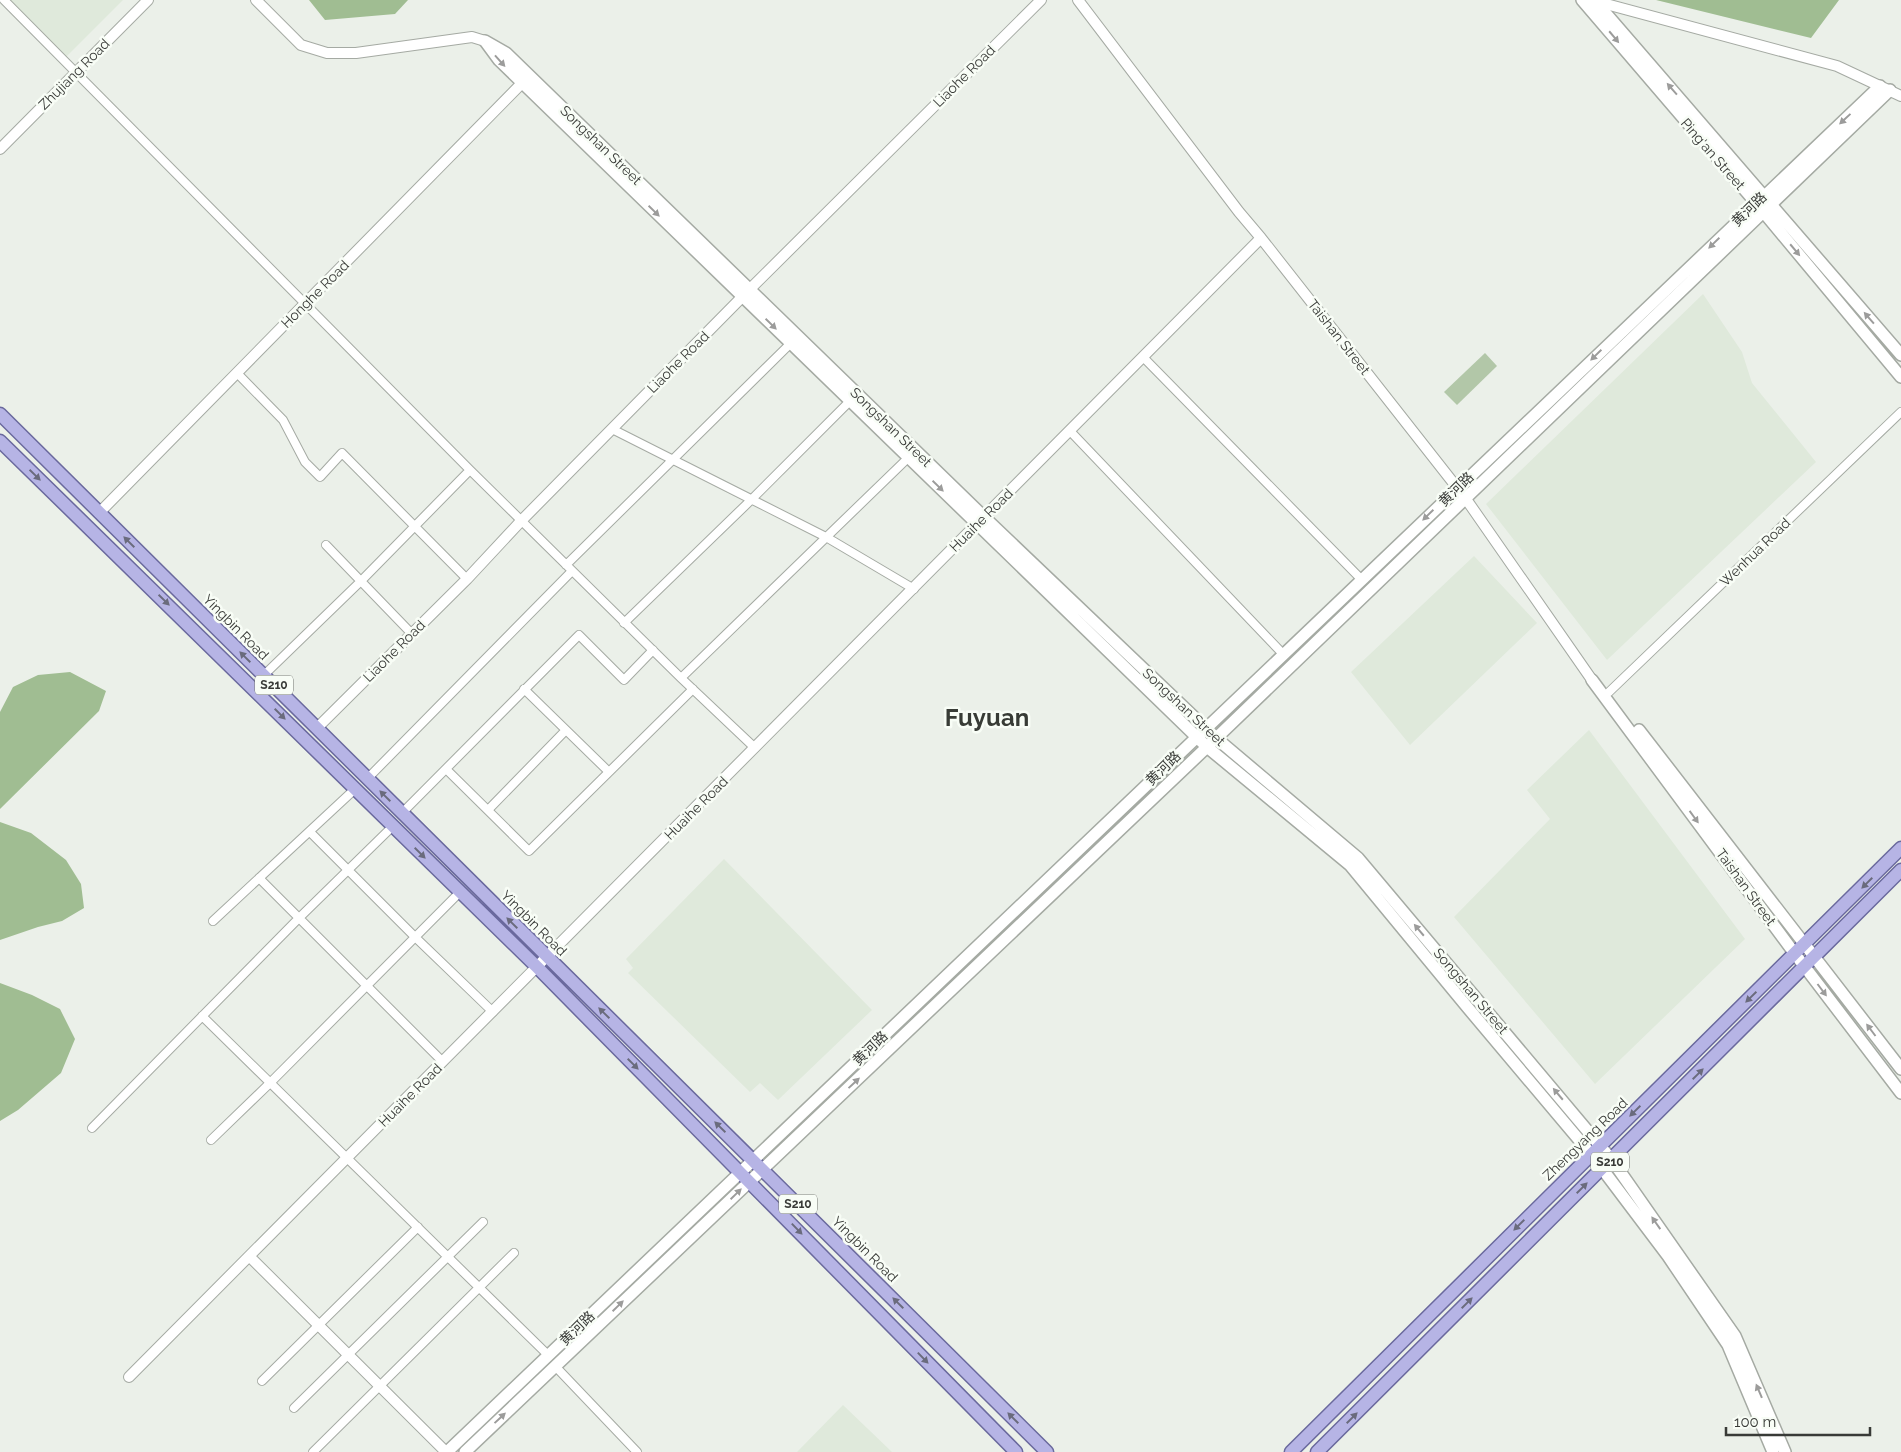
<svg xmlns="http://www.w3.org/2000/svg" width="1901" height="1452" viewBox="0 0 1901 1452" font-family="Raleway,'Noto Sans SC',sans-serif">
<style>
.built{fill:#dfe9db}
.green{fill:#b2c7a8}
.forest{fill:#a0bd92}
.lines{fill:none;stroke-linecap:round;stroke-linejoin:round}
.minor-casing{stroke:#a5aaa3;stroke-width:10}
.tertiary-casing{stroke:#a5aaa3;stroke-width:12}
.secondary-casing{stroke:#a5aaa3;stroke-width:14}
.primary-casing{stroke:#6a699d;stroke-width:15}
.minor{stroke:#fff;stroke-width:8}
.tertiary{stroke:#fff;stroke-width:10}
.secondary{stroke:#fff;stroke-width:11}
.primary{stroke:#b6b4e5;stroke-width:12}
.oneway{fill:#9c9c9b}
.oneway2{fill:#6a6b7d}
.labels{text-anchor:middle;stroke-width:5;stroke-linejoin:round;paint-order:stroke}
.shield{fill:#f8fdf6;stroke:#727470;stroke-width:1}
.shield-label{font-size:12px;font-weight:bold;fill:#383a37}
.street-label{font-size:14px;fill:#383a37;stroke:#f8fdf6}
.town-label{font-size:24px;font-weight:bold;fill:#383c36;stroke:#f8fdf6}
</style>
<rect width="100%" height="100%" fill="#ebf0e9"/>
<!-- built -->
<path class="built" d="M3 0H123L63 60Z
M1703 294 1742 352 1752 383 1816 462 1607 660 1486 504Z
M1474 556 1537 623 1410 745 1351 672Z
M1589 730 1745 939 1595 1084 1454 917 1550 819 1527 790Z
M724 859 872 1010 778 1100 760 1083 750 1092 628 973 633 968 626 959Z
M843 1405 892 1452H797Z"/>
<!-- green -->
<path class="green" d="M1485 353 1497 366 1457 405 1444 392Z"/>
<!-- forest -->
<path class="forest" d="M309 0H408L395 14 325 20Z
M1656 0H1839L1811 38Z
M70 672 106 691 99 711 0 809V712L13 687 38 675Z
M0 822 31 833 66 860 81 884 84 908 62 921 38 927 0 940Z
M0 983 32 995 60 1009 75 1039 61 1073 18 1110 0 1121Z"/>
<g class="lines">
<!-- minor casing -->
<g class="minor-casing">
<path id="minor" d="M4 0 470 470 681 678 755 748
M1143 357 1361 579
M237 373 283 420 305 462 320 477 342 453 467 579
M612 429 826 537 914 589
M1070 431 1283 654
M326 545 412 634
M566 565 791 343
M624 623 752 499 850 401
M264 675 361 581 470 470
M681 678 908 458
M524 689 609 772
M1609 692 1901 412
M446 769 529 851 693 689
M368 778 572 571
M488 810 566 730
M402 813 579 635 624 680 653 650
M310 832 415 937 493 1012
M259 878 443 1062
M213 921 355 789
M202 1016 548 1355
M92 1128 299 918 393 826
M211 1140 270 1083 460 892
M555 1366 637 1452
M262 1381 418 1227
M294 1408 483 1222
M313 1452 514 1253"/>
</g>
<!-- tertiary casing -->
<g class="tertiary-casing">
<path id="tertiary" d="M256 0 301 45 327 53H356L472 37 485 41
M1078 0 1239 212 1261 238 1466 499 1592 680
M1591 0 1837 66 1901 96
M0 149 148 0
M99 513 527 78
M317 728 467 579 521 521 749 290 1041 0
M250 1257 446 1452
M129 1377 1261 238"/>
</g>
<!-- secondary casing -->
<g class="secondary-casing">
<path id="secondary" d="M1582 0 1756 203 1901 377
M1596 2 1901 355
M1592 680 1795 954 1901 1093
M1639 730 1901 1069
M447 1452 1880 86
M465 1452 1207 747 1890 90
M1773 1452 1728 1345 1668 1256 1591 1154 1468 1008 1350 865 1207 747 499 60 485 41 506 53 984 517 1216 738 1358 858 1612 1160 1735 1336 1785 1452"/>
</g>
<!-- primary casing -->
<g class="primary-casing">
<path id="primary" d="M0 414 1047 1452
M0 441 537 967 1016 1452
M1291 1452 1901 848
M1317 1452 1901 870"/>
</g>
<!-- minor -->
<use href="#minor" class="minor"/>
<!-- tertiary -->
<use href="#tertiary" class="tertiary"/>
<!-- secondary -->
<use href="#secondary" class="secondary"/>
<!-- primary -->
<use href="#primary" class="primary"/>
</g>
<!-- one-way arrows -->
<defs><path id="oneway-solid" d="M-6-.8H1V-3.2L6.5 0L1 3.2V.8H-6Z" transform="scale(1.25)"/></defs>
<g class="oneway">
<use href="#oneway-solid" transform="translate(1614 37) rotate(50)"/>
<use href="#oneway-solid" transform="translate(500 61) rotate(48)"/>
<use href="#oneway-solid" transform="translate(1672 89) rotate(-131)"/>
<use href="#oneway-solid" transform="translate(1845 119) rotate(137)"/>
<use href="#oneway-solid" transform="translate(654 211) rotate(44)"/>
<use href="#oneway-solid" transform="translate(1714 243) rotate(136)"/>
<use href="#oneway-solid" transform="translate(1795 250) rotate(50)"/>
<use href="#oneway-solid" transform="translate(1869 318) rotate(-131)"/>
<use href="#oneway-solid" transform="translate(771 324) rotate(44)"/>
<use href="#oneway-solid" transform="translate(1596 355) rotate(136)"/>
<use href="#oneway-solid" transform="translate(938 486) rotate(44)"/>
<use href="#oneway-solid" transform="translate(1428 515) rotate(136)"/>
<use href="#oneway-solid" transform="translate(1694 817) rotate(54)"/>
<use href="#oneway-solid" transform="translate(1419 930) rotate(-130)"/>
<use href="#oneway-solid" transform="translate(1822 990) rotate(53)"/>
<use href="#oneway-solid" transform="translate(1871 1030) rotate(-127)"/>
<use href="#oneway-solid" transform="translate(854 1083) rotate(-43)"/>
<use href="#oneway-solid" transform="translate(1558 1094) rotate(-130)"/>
<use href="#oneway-solid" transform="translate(736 1194) rotate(-44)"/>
<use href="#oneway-solid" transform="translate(1656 1223) rotate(-125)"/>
<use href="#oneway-solid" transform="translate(618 1306) rotate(-44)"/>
<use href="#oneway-solid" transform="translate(1759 1391) rotate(-113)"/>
<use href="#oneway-solid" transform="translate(500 1418) rotate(-43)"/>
</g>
<g class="oneway2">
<use href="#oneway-solid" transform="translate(35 475) rotate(44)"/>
<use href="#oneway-solid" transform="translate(129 542) rotate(-135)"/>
<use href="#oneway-solid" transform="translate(164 600) rotate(44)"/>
<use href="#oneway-solid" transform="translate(245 657) rotate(-135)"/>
<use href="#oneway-solid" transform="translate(280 714) rotate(45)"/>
<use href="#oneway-solid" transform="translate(385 796) rotate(-135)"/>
<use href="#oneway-solid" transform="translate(420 853) rotate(45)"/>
<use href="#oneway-solid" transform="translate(1867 883) rotate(135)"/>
<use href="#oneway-solid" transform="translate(512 923) rotate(-135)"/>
<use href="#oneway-solid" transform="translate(1751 997) rotate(136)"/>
<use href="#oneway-solid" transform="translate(604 1013) rotate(-136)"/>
<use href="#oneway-solid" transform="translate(633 1064) rotate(45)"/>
<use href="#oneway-solid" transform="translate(1698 1074) rotate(-45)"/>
<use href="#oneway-solid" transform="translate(1635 1111) rotate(136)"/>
<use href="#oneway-solid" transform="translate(720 1127) rotate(-136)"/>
<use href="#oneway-solid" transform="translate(1582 1188) rotate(-45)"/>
<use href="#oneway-solid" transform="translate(1519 1225) rotate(135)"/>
<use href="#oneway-solid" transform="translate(797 1229) rotate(46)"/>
<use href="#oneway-solid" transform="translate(898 1303) rotate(-135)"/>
<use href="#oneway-solid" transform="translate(1467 1303) rotate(-45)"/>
<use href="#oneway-solid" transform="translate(923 1358) rotate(46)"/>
<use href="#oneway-solid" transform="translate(1013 1418) rotate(-135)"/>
<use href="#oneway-solid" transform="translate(1352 1418) rotate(-45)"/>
</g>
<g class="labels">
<!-- shield labels -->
<g class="shield">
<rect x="255" y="675.5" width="38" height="19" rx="4"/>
<rect x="1591" y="1152.5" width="38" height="19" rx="4"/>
<rect x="779" y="1194.5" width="38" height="19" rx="4"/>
</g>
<g class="shield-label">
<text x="274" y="689">S210</text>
<text x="1610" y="1166">S210</text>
<text x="798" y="1208">S210</text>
</g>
<!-- street labels -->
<g class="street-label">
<text transform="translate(74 74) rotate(-45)" y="5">Zhujiang Road</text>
<text transform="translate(964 76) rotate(-45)" y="5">Liaohe Road</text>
<text transform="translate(601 145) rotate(44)" y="5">Songshan Street</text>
<text transform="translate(1713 154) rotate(49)" y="5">Ping'an Street</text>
<text transform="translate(1749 209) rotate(-44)" y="5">黄河路</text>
<text transform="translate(315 294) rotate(-45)" y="5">Honghe Road</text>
<text transform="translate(1339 337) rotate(52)" y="5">Taishan Street</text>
<text transform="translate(678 362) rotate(-45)" y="5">Liaohe Road</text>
<text transform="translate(891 427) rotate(44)" y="5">Songshan Street</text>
<text transform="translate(1456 489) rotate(-44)" y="5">黄河路</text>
<text transform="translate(981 520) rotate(-45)" y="5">Huaihe Road</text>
<text transform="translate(1755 552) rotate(-44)" y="5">Wenhua Road</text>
<text transform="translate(236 627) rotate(45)" y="5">Yingbin Road</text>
<text transform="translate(394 651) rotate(-45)" y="5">Liaohe Road</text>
<text transform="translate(1184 707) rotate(43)" y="5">Songshan Street</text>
<text transform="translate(1163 768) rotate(-44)" y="5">黄河路</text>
<text transform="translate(696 808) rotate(-45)" y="5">Huaihe Road</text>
<text transform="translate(1746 887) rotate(54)" y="5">Taishan Street</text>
<text transform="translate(534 923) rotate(45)" y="5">Yingbin Road</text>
<text transform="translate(1471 991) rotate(50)" y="5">Songshan Street</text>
<text transform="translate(870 1048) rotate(-44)" y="5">黄河路</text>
<text transform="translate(410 1095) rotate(-45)" y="5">Huaihe Road</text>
<text transform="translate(1585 1139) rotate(-44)" y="5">Zhengyang Road</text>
<text transform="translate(865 1249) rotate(45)" y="5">Yingbin Road</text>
<text transform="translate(577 1328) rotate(-44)" y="5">黄河路</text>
</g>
<!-- town labels -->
<g class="town-label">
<text x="987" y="726">Fuyuan</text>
</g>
</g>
<!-- scale -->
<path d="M1726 1427v8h144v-8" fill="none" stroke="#383a37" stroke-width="2.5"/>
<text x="1734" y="1427" font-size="15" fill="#383a37" stroke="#f8fdf6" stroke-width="4" paint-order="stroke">100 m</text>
</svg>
